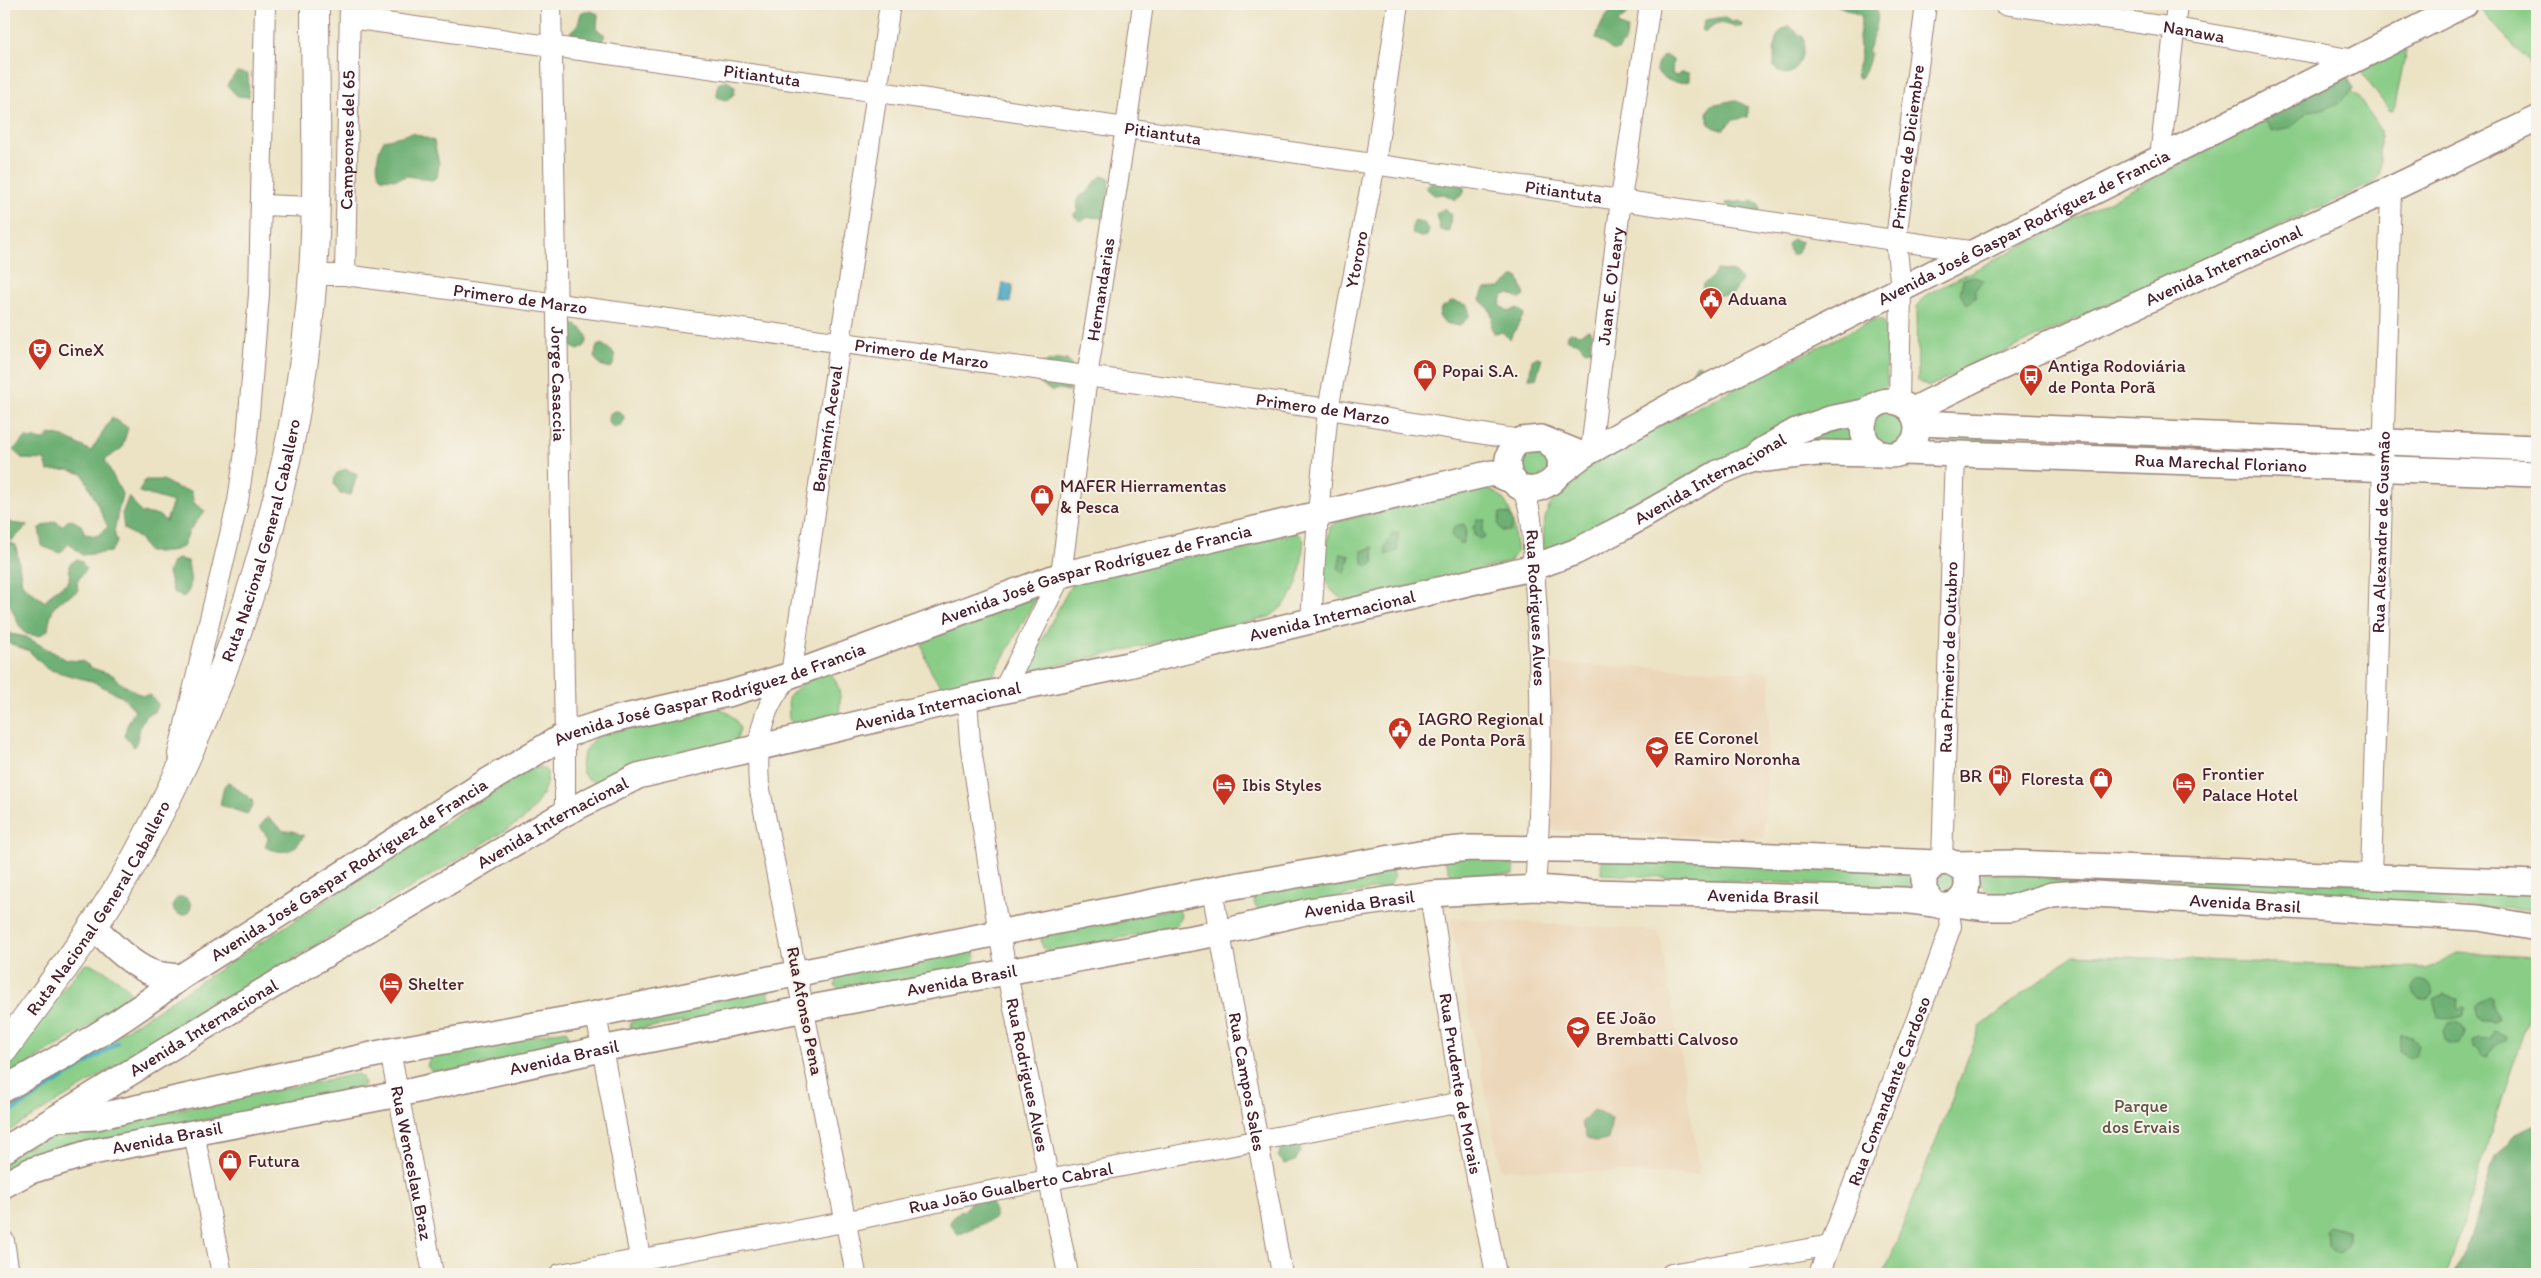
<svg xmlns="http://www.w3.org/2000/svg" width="2541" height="1278" viewBox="0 0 2541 1278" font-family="Itim,sans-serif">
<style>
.built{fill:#ecd7ba}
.green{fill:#89cd87;stroke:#6a7659}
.forest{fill:#6eb074;stroke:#5c6850}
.water{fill:#44a9c4;stroke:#476478}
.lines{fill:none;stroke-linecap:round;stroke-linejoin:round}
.stream{stroke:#44a9c4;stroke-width:4.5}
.minor-casing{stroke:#9b8178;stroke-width:22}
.major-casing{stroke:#9b8178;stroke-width:28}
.highway-casing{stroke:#9b8178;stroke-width:30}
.minor{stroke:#fff;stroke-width:20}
.major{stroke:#fff;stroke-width:25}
.highway{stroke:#fff;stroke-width:28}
.labels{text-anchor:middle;stroke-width:4;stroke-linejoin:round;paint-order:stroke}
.street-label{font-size:18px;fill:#4a1f2b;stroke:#f7f3e8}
.poi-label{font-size:18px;fill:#4a1f2b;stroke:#f7f3e8;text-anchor:start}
.park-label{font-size:18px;fill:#5d5347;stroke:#f7f3e8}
</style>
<rect width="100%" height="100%" fill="#f7f3e8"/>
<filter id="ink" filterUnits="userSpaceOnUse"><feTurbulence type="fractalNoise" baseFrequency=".02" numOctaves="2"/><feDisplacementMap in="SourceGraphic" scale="10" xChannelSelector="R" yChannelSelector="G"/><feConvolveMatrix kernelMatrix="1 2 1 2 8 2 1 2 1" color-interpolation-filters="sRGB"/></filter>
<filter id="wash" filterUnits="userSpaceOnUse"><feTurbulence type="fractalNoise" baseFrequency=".0096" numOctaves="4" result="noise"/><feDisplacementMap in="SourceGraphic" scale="20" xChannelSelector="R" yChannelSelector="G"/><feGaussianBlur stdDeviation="1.12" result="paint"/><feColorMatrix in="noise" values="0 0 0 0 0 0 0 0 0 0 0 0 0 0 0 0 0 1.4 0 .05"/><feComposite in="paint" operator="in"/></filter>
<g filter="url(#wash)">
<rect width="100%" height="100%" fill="#ece3c5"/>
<!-- built -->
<path class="built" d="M1552 664 1771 672 1764 838 1545 830Z
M1450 918 1659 930 1701 1175 1501 1169Z"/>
<!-- green -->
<path class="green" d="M2493 4H2537V70L2480 10Z
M2403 49 2406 51 2394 110 2390 111 2361 72 2362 69Z
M2345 86 2358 96 2380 130V175L2375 182 1928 387 1918 381 1917 307 1926 295 2331 87Z
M1875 319 1882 320 1885 325 1887 385 1881 392 1819 411 1556 549 1548 552 1543 549C1544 538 1543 524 1546 514 1555 488 1593 463 1615 448Z
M1870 429a18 18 0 1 1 36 0a18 18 0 1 1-36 0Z
M1851 426 1852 444 1778 449 1810 434Z
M1932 436 2358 452 2354 458 1932 442Z
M1539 447 1551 464 1538 480 1523 475 1518 460 1524 450Z
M1483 487C1515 496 1512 524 1517 552L1510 562 1350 601C1313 591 1327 556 1330 527L1336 522Z
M1297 532 1304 539C1300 572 1301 597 1269 617L1030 672 1027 668 1070 587 1076 582Z
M1037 597 994 674 985 683 947 690C930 678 927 661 921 641L924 636Z
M829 671C841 686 842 699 838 718L801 726 794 725 789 719 788 698C800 684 812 676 829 671Z
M715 707C729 712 735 716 740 729L737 739 732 743 600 783C570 780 581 746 599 735Z
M541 767 547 772C548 790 536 807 524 819L4 1134V1101L135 1024 530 768Z
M1602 851 1919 865 1914 883 1905 889 1601 874Z
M1488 853 1514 866V875H1451L1441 854Z
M1948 867 1961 887 1941 898 1931 877Z
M1391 868 1394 878 1390 886 1264 913C1254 909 1252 901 1256 892Z
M1982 873 2537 888V913L2525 909 2034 889C2014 892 1988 903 1979 880Z
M1178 908 1181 915 1177 926 1051 953C1041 949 1039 941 1043 932Z
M972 949 976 956 971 968 841 993 835 985 837 974Z
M2457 953 2537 957V990L2446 1274H1884L1980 1027 2073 955 2426 969Z
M87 964C100 965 132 986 133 999L4 1079V1064L82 966Z
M768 991 771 1001 767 1009 632 1030 630 1026 634 1015Z
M566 1030 569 1037 564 1049 434 1074 427 1066 431 1055Z
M357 1074 362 1077 364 1084 359 1090 60 1148 4 1173V1157L54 1134Z"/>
<!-- forest -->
<path class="forest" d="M1621 4 1632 6 1627 15 1618 21 1620 26 1628 29 1625 41 1618 50H1612L1596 38C1601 22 1606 13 1621 4Z
M1834 4H1874C1882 19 1874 32 1869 47 1867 54 1870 48 1870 55 1870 62 1865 71 1862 77L1857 78 1856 71 1861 58 1859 37 1862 16Z
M591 11 598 14 597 29 605 35 602 42 590 44 576 42 570 32 578 25 581 13Z
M1724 17 1731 22 1737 21 1742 24 1741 27C1721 27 1721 15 1705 33L1702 30 1705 20Z
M1789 26 1804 38C1805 55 1794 88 1774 67 1775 50 1771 34 1789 26Z
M1664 55 1673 60 1672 74 1677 76 1681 72 1689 73V81C1676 85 1663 81 1656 70L1658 62Z
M237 72 248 74 249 97 237 96 227 85Z
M2347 76 2354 89 2340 102 2325 109 2308 111 2291 127 2272 131 2261 115Z
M727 80 735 87 734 94 727 101 717 97 718 84Z
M1735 100 1748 107V117L1733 120 1724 129H1717L1709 124 1707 113 1711 105Z
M413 133 434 141 439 164 437 177 432 180 407 176 397 179 381 178C374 168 378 149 384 140Z
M1102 176 1110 179 1105 218 1089 217 1080 221 1073 215 1078 210C1076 190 1084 199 1091 188 1095 183 1096 180 1102 176Z
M1433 180 1464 186V193L1456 200 1444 194 1434 195 1425 187Z
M1754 201 1759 205 1760 212 1731 215 1726 203Z
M1445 208 1451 214 1449 232 1440 230 1436 214Z
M1415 220 1424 223 1429 230 1427 236 1421 237 1413 234 1412 227Z
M1792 239 1802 242 1798 253 1791 255 1787 244Z
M1717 270 1734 272 1742 280 1732 295 1701 296 1703 284 1710 280Z
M1974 276 1983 281 1975 290V298L1967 304 1960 294 1963 279Z
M1513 277H1518L1525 295 1520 299 1510 294 1503 295 1500 305 1509 312 1517 308 1524 314 1510 339 1502 332 1494 333 1491 327C1495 314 1490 309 1480 300L1484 289 1500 288Z
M1453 301 1467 305 1470 315 1460 326 1444 323 1439 316 1441 308Z
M571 324C585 326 595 342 579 350L567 345 565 333Z
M1589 330 1593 336 1590 341 1592 349 1585 351 1580 343 1567 340 1568 334 1571 332 1579 334Z
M602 344 614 353 615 361 611 368 600 365 594 357 597 346Z
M1537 357 1542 358 1536 379 1529 378 1532 360Z
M1054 360H1067L1076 372 1074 383 1068 391 1059 389 1051 391 1035 380 1024 378 1026 368Z
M1712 363 1723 370 1693 386C1690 377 1691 372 1697 364L1705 367Z
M608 419a8 8 0 1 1 16 0a8 8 0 1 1-16 0Z
M112 417 128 428 122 448 105 460 122 494 114 531 117 543 110 552 82 555 69 543 60 553 42 546 39 528 55 521 62 526 70 519 81 525 85 534 97 536 108 527 83 474 68 470 48 471 45 460 23 459 13 450 25 438 45 440 50 434 64 437 91 451Z
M345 469 357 474 351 495 340 494 334 483 336 474Z
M145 480H163L177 488 191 491 194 503 205 511 189 531 183 547 169 552H148L140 539 124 529 122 514 129 496 141 513 158 515 166 521 173 502 139 492Z
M4 512 10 523 28 525 13 540H4Z
M1500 513 1509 514 1513 522 1510 531H1502L1498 524Z
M1477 519 1485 520 1482 531 1485 536 1480 539 1474 535 1473 528Z
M1464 524 1466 530 1463 543H1459L1451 535 1455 526Z
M1399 533 1397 543 1398 551 1386 555 1385 547 1392 534Z
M4 541 16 545 22 584 45 602 51 594 69 581 70 564 77 559 81 561 86 569 77 582 78 591C55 604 52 603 48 630L39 636 26 634 19 625 4 591Z
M1373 547 1374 563 1368 567 1363 564 1362 551Z
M1341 553 1350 555 1345 574 1338 568Z
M178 559 188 561C189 574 195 589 183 597L173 592 168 572 172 562Z
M4 627 11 634 26 637 67 660 82 661 92 668 113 675 119 682 142 696 150 695 158 704 154 712C136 717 142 733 134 747L124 736 128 723 135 710 124 698 94 682 47 669 29 651 4 641Z
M228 782 252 800 253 806 247 814 220 805 224 786Z
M268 817 284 831H293L304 836C293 853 284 855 265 847L268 838 260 826Z
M173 906a9 9 0 1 1 18 0a9 9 0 1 1-18 0Z
M2413 990a10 10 0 1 1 20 0a10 10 0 1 1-20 0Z
M2444 994 2458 999 2457 1007 2459 1010 2463 1007 2466 1008 2463 1017 2452 1020 2438 1016 2433 999Z
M2489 996 2493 998V1006L2498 1018 2494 1022H2481L2476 1015V1006Z
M2443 1034a11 11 0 1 1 22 0a11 11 0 1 1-22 0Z
M2493 1031 2505 1035 2507 1040 2496 1045 2486 1057 2480 1055 2479 1050 2474 1047 2473 1041 2478 1038 2489 1039Z
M2401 1034 2410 1036 2418 1045 2415 1056 2409 1058 2399 1051Z
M1593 1110 1612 1119 1608 1140 1596 1142 1587 1137 1581 1123Z
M2537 1125V1274H2453L2469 1241 2495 1157 2515 1134Z
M1296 1139 1301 1151 1295 1161 1285 1164 1278 1157 1284 1141Z
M975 1195 989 1199 995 1211V1218L958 1235 950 1222 957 1213 965 1210Z
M2330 1226 2347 1231C2350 1239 2347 1245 2341 1252L2336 1253 2327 1245 2326 1230Z"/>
<!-- water -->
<path class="water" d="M1003 283 1013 285 1010 303 1000 301Z"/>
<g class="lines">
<!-- stream -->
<path class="stream" d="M4 1116 117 1043"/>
</g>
</g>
<g filter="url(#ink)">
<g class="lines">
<!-- minor casing -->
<g class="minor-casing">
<g id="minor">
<path id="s1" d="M551 4 565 735V813"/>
<path id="s2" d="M2004 4 2175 28 2354 60"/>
<path id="s3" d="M350 18 879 92 1976 252"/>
<path d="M2160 158 2177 4"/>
<path d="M261 205 314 207"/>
<path id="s4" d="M313 275H345L1328 409 1521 440"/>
<path id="s5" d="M345 275 350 4"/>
<path id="s6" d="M1899 402 1901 290 1896 239 1926 4"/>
<path id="s7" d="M1591 450 1621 199 1650 4"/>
<path id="s8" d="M1520 486C1535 511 1532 540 1534 568 1542 674 1543 781 1535 888"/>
<path id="s9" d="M1311 622 1318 514 1328 409 1375 164 1398 4"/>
<path id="s10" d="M1003 691 1061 575 1087 377 1126 128 1143 4"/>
<path id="s11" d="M967 698 970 742 999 934 1068 1274"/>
<path d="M178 754 238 501 247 438 259 294 265 4"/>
<path id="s12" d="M1942 861 1955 453"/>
<path id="s13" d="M2371 876 2391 189"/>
<path id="s14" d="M1212 890 1282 1274"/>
<path id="s15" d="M1430 894 1462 1102 1496 1274"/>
<path d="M596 1014 643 1274"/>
<path id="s16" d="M390 1051 433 1274"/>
<path d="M194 1133 222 1274"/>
<path d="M4 1241 9 1274"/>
<path id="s17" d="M560 1274 844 1222 974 1194 1462 1102"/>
<path id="s18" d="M856 1274 759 785C756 742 760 707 791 675L890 4"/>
<path d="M1671 1274 1830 1245"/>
<path id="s19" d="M1819 1274 1934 974 1951 926 1948 907"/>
</g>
</g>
<!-- major casing -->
<g class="major-casing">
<g id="major">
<circle cx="1890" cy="428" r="27"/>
<path id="s20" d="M1911 411 1975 379 2391 189 2537 119"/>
<path d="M1917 423 2537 448"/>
<path d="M1547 441C1591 476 1513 515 1508 467 1506 455 1512 447 1521 440L1541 438 1583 455"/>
<path id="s21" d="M1903 452 2537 474"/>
<path d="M1753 458 1765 459 1817 453 1881 454"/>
<path id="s22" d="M1557 475 1583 455 1676 403 2465 4"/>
<path d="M1956 864 2012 863 2537 883"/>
<path id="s23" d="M1956 904 1987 908H2011L2052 895 2079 893 2479 918 2537 928"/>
<path d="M93 925C109 943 128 962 150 972 159 976 171 976 181 977"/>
<path id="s24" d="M4 1089C66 1055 125 1021 181 977L488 781 565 735 612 720 731 693 791 675 1061 575 1492 473 1514 481"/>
<path d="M56 1119 96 1117 390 1051 596 1014 1212 890 1419 853 1470 848 1634 850 1936 863 1950 862 1963 869C1975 891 1958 913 1934 904L1924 891V875L1936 863"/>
<path id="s25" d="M4 1150 235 1008 565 813 638 776 967 698 1124 666 1534 567 1575 552 1622 528 1718 473 1753 458 1761 451 1796 431 1830 419 1869 411"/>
<path id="s26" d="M4 1185 30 1171 92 1152 399 1094 601 1049 805 1009 1219 933 1309 911 1430 894 1535 888 1592 892 1903 900 1934 904"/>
</g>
</g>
<!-- highway casing -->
<g class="highway-casing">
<g id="highway">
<path id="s27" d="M4 1049C51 984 102 921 140 850 236 673 299 474 313 273 319 184 315 93 315 4"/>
</g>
</g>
<!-- minor -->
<use href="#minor" class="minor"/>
<!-- major -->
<use href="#major" class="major"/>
<!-- highway -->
<use href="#highway" class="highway"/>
</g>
</g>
<!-- icons -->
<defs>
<g id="civic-pin" transform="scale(1.25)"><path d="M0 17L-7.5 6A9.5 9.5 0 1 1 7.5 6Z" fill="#c8321e" stroke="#f7f3e8"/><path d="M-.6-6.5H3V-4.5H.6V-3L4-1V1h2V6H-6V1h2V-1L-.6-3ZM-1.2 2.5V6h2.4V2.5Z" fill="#fff"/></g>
<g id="theatre-pin" transform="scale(1.25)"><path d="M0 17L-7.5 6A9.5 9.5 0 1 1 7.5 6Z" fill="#c8321e" stroke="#f7f3e8"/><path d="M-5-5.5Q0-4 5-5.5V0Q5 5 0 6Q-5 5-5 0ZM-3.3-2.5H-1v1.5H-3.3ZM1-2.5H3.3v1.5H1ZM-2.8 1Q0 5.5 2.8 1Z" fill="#fff"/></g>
<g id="shop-pin" transform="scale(1.25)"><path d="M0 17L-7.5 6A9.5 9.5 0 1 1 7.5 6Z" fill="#c8321e" stroke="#f7f3e8"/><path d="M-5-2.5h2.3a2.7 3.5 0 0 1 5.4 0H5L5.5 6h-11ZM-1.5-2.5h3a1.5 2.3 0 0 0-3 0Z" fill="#fff"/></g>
<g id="bus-pin" transform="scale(1.25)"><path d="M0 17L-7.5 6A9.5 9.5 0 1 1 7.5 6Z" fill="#c8321e" stroke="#f7f3e8"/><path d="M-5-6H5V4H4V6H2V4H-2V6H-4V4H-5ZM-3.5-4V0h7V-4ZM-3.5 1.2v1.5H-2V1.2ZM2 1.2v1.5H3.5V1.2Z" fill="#fff"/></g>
<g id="school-pin" transform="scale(1.25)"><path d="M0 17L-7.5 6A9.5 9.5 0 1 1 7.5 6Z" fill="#c8321e" stroke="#f7f3e8"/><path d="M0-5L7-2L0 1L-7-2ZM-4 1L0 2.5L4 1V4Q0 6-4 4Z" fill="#fff"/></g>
<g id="fuel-pin" transform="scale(1.25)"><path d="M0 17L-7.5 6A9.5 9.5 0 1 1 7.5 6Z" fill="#c8321e" stroke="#f7f3e8"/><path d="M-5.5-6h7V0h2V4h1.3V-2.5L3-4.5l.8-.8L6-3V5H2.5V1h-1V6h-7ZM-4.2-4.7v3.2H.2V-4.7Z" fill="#fff"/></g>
<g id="hotel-pin" transform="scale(1.25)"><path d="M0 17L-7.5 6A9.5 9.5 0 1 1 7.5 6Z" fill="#c8321e" stroke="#f7f3e8"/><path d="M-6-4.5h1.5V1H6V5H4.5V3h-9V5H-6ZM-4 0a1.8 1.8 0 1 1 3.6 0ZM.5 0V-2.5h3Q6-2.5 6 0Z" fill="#fff"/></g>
</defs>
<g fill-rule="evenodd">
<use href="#civic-pin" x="1711" y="299"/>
<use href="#theatre-pin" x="40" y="350"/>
<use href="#shop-pin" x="1425" y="371"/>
<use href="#bus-pin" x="2031" y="376"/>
<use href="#shop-pin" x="1042" y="496"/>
<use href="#civic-pin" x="1400" y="729"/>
<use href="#school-pin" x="1657" y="748"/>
<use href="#fuel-pin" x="2000" y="776"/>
<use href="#shop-pin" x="2101" y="779"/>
<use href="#hotel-pin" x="2184" y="784"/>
<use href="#hotel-pin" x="1224" y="785"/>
<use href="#hotel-pin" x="391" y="984"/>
<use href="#school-pin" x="1578" y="1028"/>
<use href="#shop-pin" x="230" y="1161"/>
</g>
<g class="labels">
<!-- street labels -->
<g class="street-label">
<text dy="6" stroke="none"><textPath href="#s2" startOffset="192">Nanawa</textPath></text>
<text dy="6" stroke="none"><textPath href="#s3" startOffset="416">Pitiantuta</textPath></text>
<text dy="6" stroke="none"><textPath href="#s3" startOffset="821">Pitiantuta</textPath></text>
<text dy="6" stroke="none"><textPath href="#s5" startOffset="135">Campeones del 65</textPath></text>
<text dy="6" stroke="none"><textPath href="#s6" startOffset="256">Primero de Diciembre</textPath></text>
<text dy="6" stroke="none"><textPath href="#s3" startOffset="1226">Pitiantuta</textPath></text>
<text dy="6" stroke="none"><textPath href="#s22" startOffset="529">Avenida José Gaspar Rodríguez de Francia</textPath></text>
<text dy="6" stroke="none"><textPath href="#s9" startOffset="366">Ytororo</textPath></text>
<text dy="6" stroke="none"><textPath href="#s20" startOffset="345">Avenida Internacional</textPath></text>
<text dy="6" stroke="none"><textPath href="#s7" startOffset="165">Juan E. O'Leary</textPath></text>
<text dy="6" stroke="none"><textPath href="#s10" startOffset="418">Hernandarias</textPath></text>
<text dy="6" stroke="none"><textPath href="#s4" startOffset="209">Primero de Marzo</textPath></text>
<text dy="6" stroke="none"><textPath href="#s4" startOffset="614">Primero de Marzo</textPath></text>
<text dy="6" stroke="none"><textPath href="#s1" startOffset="380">Jorge Casaccia</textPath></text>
<text dy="6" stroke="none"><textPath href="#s4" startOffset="1019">Primero de Marzo</textPath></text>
<text dy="6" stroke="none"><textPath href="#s18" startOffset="866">Benjamín Aceval</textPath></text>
<text dy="6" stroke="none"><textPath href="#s21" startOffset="318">Rua Marechal Floriano</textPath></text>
<text dy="6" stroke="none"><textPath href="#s25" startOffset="1854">Avenida Internacional</textPath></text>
<text dy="6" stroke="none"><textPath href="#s13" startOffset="344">Rua Alexandre de Gusmão</textPath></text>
<text dy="6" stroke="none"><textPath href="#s27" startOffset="575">Ruta Nacional General Caballero</textPath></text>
<text dy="6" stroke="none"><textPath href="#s24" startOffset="1219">Avenida José Gaspar Rodríguez de Francia</textPath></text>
<text dy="6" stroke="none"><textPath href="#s8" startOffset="124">Rua Rodrigues Alves</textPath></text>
<text dy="6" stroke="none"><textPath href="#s25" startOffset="1449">Avenida Internacional</textPath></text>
<text dy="6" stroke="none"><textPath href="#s12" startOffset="204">Rua Primeiro de Outubro</textPath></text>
<text dy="6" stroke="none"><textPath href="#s24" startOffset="814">Avenida José Gaspar Rodríguez de Francia</textPath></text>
<text dy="6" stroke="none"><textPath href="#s25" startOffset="1044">Avenida Internacional</textPath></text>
<text dy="6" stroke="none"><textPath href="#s25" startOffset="639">Avenida Internacional</textPath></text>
<text dy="6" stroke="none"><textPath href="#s24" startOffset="409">Avenida José Gaspar Rodríguez de Francia</textPath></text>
<text dy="6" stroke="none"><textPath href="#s26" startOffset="1791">Avenida Brasil</textPath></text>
<text dy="6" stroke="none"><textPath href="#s23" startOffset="292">Avenida Brasil</textPath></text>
<text dy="6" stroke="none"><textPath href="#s26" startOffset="1386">Avenida Brasil</textPath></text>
<text dy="6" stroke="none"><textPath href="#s27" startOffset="170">Ruta Nacional General Caballero</textPath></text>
<text dy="6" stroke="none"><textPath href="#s26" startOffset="981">Avenida Brasil</textPath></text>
<text transform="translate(805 1011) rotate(79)" y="6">Rua Afonso Pena</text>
<text dy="6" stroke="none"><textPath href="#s25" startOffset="234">Avenida Internacional</textPath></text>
<text dy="6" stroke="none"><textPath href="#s26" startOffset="576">Avenida Brasil</textPath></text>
<text dy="6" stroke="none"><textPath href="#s11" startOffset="382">Rua Rodrigues Alves</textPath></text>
<text dy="6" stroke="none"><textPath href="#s14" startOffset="195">Rua Campos Sales</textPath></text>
<text dy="6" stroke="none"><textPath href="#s15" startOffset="192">Rua Prudente de Morais</textPath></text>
<text dy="6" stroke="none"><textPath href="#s19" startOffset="196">Rua Comandante Cardoso</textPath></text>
<text dy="6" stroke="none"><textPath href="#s26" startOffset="171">Avenida Brasil</textPath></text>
<text dy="6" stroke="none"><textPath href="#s16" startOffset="114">Rua Wenceslau Braz</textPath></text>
<text dy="6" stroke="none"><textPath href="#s17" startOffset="459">Rua João Gualberto Cabral</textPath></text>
</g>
<!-- poi labels -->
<g class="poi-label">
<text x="1728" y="305">Aduana</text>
<text x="58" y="356">CineX</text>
<text x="2048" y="372">Antiga Rodoviária<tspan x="2048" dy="21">de Ponta Porã</tspan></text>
<text x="1442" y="377">Popai S.A.</text>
<text x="1060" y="492">MAFER Hierramentas<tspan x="1060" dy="21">&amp; Pesca</tspan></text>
<text x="1418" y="725">IAGRO Regional<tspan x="1418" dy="21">de Ponta Porã</tspan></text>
<text x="1674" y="744">EE Coronel<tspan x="1674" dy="21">Ramiro Noronha</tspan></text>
<text x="2202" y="780">Frontier<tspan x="2202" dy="21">Palace Hotel</tspan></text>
<text x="1982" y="782" text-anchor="end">BR</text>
<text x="2084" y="785" text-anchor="end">Floresta</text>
<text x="1242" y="791">Ibis Styles</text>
<text x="408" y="990">Shelter</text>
<text x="1596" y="1024">EE João<tspan x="1596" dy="21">Brembatti Calvoso</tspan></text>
<text x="248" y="1167">Futura</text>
</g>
<!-- park labels -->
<g class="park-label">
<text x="2141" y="1112">Parque<tspan x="2141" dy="21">dos Ervais</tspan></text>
</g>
</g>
<!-- margin -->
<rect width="2541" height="1278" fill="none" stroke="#f7f3e8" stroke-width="20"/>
</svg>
